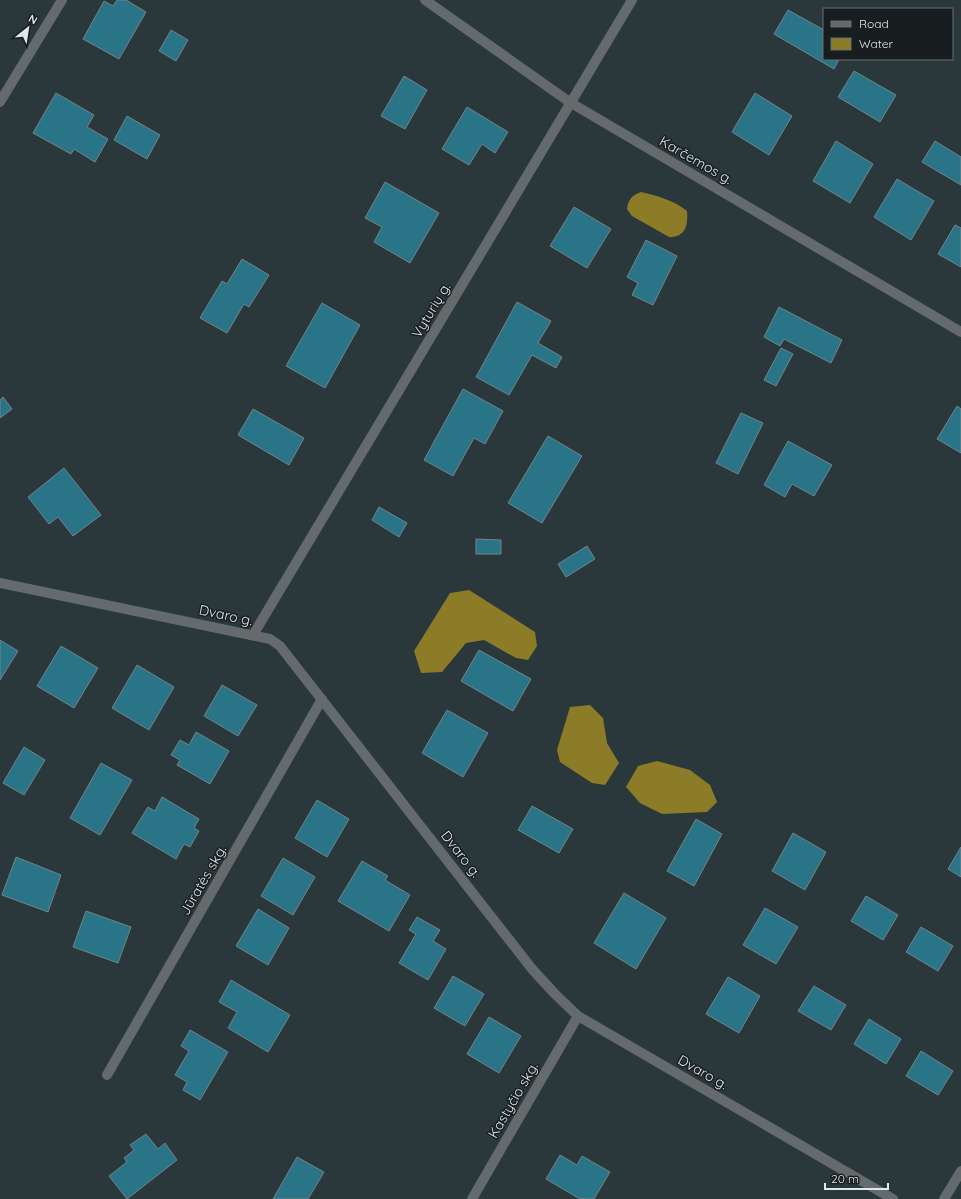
<svg xmlns="http://www.w3.org/2000/svg" width="961" height="1199" viewBox="0 0 961 1199" font-family="Quicksand,sans-serif">
<style>
.water{fill:#8c7c28}
.building{fill:#297487;stroke:#758489}
.lines{fill:none;stroke-linecap:round;stroke-linejoin:round}
.street{stroke:#656b6d;stroke-width:10}
.labels{text-anchor:middle;stroke-width:3;stroke-linejoin:round;paint-order:stroke}
.street-label{font-size:14px;fill:#e0e8eb;stroke:#181e20}
</style>
<rect width="100%" height="100%" fill="#2a383c"/>
<!-- water -->
<path class="water" d="M641 192C657 196 674 200 687 211 688 225 686 237 669 237L632 216 627 209C628 200 632 195 641 192Z
M469 590 535 632 537 646 528 660 516 658 484 640 466 643 442 672 421 673 414 651 450 593Z
M590 705 603 718 607 743 619 763 605 785 592 783 560 762 557 750 570 707Z
M657 761 690 770 710 785 717 802 707 812 662 814 640 803 626 787 638 766Z"/>
<!-- building -->
<path class="building" d="M117 0H126L146 12 119 59 83 39 104 1 113 6Z
M788 10 824 30V59H839L834 69 774 34Z
M171 30 188 40 176 61 159 51Z
M854 71 896 95 880 122 838 97Z
M404 76 427 90 405 129 381 116Z
M56 93 94 115 87 127 108 139 95 162 74 149 71 154 33 133Z
M755 93 792 116 769 155 732 132Z
M467 107 508 132 495 153 482 144 469 165 442 149Z
M127 116 160 135 147 159 114 140Z
M836 141 873 164 850 203 813 181Z
M935 141 961 157V185L922 162Z
M897 179 934 201 911 240 874 217Z
M385 182 439 213 410 263 374 242 382 227 365 218Z
M574 207 611 229 587 268 550 246Z
M955 225 961 228V267L938 254Z
M646 240 677 256 653 305 632 295 638 283 627 277Z
M242 259 269 275 249 307 244 304 227 333 200 318 222 281 227 284Z
M517 302 551 321 538 343 562 357 556 368 532 355 509 395 476 377Z
M322 303 360 325 325 388 286 366Z
M779 307 842 340 831 363 784 339 780 346 764 337Z
M781 348 793 354 776 386 764 380Z
M463 389 503 411 485 444 474 438 453 476 424 460Z
M3 397 12 409 0 418V400Z
M957 406 961 409V453L937 439Z
M253 409 304 438 289 465 238 435Z
M741 413 763 423 738 474 716 463Z
M548 436 582 456 542 523 508 503Z
M788 441 832 465 814 496 792 484 785 497 764 485Z
M64 468 101 515 73 536 58 517 49 524 28 497Z
M379 507 407 523 399 537 372 520Z
M476 539 501 540V554H476Z
M587 546 595 559 566 577 558 564Z
M0 640 18 651 0 680Z
M61 646 98 668 74 708 37 686Z
M479 650 531 679 513 711 461 681Z
M137 665 174 687 149 730 112 708Z
M222 685 257 705 238 736 204 716Z
M447 710 488 733 463 777 422 753Z
M196 732 229 751 210 784 177 765 180 760 171 755 180 740 189 745Z
M24 747 45 760 24 795 3 783Z
M101 763 132 780 100 835 70 818Z
M162 797 199 819 194 828 199 831 190 847 184 844 176 859 132 833 148 807 155 811Z
M317 800 349 819 327 857 295 838Z
M532 806 573 829 559 853 518 830Z
M696 819 722 834 694 886 667 871Z
M793 833 826 852 805 890 772 871Z
M961 847V877L948 869Z
M16 857 61 875 48 912 2 895Z
M283 858 315 877 293 915 261 896Z
M362 861 388 876 385 880 410 895 389 931 338 901Z
M624 893 666 918 636 969 594 943Z
M866 896 898 915 883 940 851 921Z
M765 908 798 927 776 964 743 945Z
M258 909 289 928 268 965 236 946Z
M86 911 131 927 118 963 73 947Z
M417 917 440 930 433 941 446 949 428 980 399 963 416 934 409 930Z
M921 927 953 946 938 971 906 952Z
M453 976 484 994 465 1026 434 1008Z
M728 977 760 996 739 1033 706 1014Z
M231 980 290 1015 268 1052 228 1028 237 1012 219 1002Z
M814 986 846 1005 831 1030 798 1011Z
M489 1017 521 1036 499 1073 467 1054Z
M869 1019 901 1039 886 1064 854 1044Z
M190 1030 228 1052 200 1100 183 1090 187 1082 175 1075 189 1051 181 1046Z
M921 1051 953 1071 938 1095 906 1076Z
M146 1134 158 1149 165 1143 177 1160 127 1199 109 1176 127 1162 124 1158 134 1150 130 1145Z
M560 1155 577 1165 582 1156 610 1172 594 1199H580L546 1179Z
M297 1157 324 1172 308 1199H273Z"/>
<g class="lines">
<!-- street -->
<path class="street" d="M425 0 571 103 961 332
M0 102 62 0
M0 583 270 639 280 646 532 969 555 994 578 1016 893 1199
M253 635 632 0
M107 1075 322 699
M472 1199 578 1016
M944 1199 961 1171"/>
</g>
<g class="labels">
<!-- street labels -->
<g class="street-label">
<text transform="translate(696 160) rotate(30)" y="5">Karčemos g.</text>
<text transform="translate(431 310) rotate(-59)" y="5">Vyturių g.</text>
<text transform="translate(226 615) rotate(12)" y="5">Dvaro g.</text>
<text transform="translate(461 854) rotate(52)" y="5">Dvaro g.</text>
<text transform="translate(203 880) rotate(-60)" y="5">Jūratės skg.</text>
<text transform="translate(703 1072) rotate(30)" y="5">Dvaro g.</text>
<text transform="translate(513 1100) rotate(-60)" y="5">Kastyčio skg.</text>
</g>
</g>
<!-- legend -->
<rect x="823" y="8" width="130" height="52" fill="#181e20" stroke="#686f71"/>
<rect x="831" y="21" width="20" height="6" fill="#656b6d" stroke="#686f71"/>
<text x="859" y="28" font-size="12" fill="#e0e8eb">Road</text>
<rect x="831" y="38" width="20" height="12" fill="#8c7c28" stroke="#686f71"/>
<text x="859" y="48" font-size="12" fill="#e0e8eb">Water</text>
<!-- north arrow -->
<g transform="translate(28 28) rotate(30)" stroke="#181e20" stroke-width="3" paint-order="stroke">
<path d="M0-3L7 15L0 10L-7 15Z" fill="#e0e8eb"/>
<text y="-6" font-size="11" font-weight="bold" text-anchor="middle" fill="#e0e8eb">N</text>
</g>
<!-- scale -->
<path d="M825 1183v6h63v-6" fill="none" stroke="#e0e8eb" stroke-width="2"/>
<text x="831" y="1183" font-size="12" fill="#e0e8eb" stroke="#181e20" stroke-width="3" paint-order="stroke">20 m</text>
</svg>
